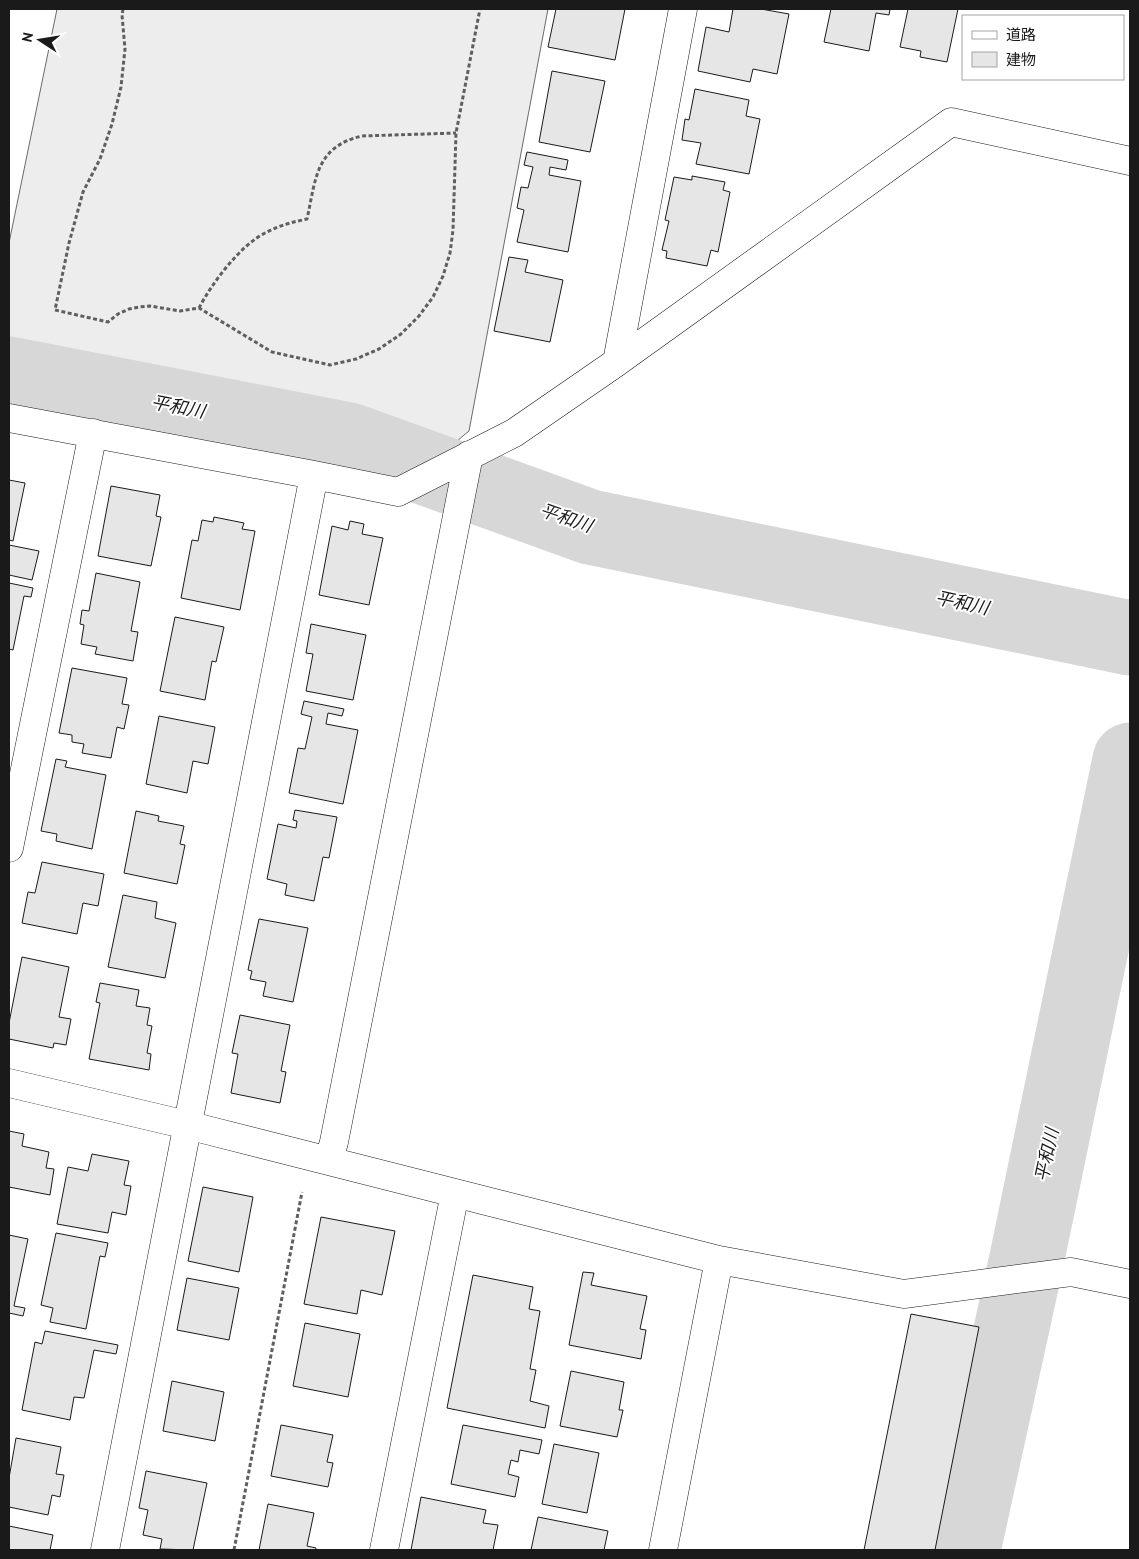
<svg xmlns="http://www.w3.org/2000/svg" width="1139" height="1559" viewBox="0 0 1139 1559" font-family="'PT Sans','Noto Sans JP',sans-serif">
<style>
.built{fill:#ededed;stroke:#6a6a6a}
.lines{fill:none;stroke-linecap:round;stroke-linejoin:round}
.river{stroke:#d7d7d7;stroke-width:75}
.building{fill:#e6e6e6;stroke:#1a1a1a}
.minor-casing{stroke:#1a1a1a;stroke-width:29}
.path{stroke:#5f5f5f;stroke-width:3;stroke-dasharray:4 2.5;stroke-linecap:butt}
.minor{stroke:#fff;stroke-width:28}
.labels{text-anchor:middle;stroke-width:4;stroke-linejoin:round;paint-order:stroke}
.water-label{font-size:18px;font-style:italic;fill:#1a1a1a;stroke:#fff}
</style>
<rect width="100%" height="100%" fill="#fff"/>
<!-- built -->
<path class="built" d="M57 9H548L469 431 457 441 9 356V357V243Z"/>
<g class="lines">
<!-- river -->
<path class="river" d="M9 374 349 440 590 527 1130 638
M963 1550 1027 1258 1130 760"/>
</g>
<!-- building -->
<path class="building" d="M556 9H625L615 60 548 47Z
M733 9H761L789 14 777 74 753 69 750 82 698 71 706 27 729 32Z
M831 9H890L889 15 876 13 869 51 824 42Z
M908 9H958L947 62 920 57 921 51 900 47Z
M552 71 605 81 590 152 539 142Z
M695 89 749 100 746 116 760 119 749 174 696 164 701 143 682 140 685 119 689 120Z
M527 152 568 160 566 170 550 167 549 175 581 181 568 252 517 242 524 210 517 208 521 187 528 188 533 167 524 165Z
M692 176 725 182 723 190 730 192 718 252 711 250 707 266 666 258 667 251 662 250 669 221 665 220 674 177 692 180Z
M509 257 528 260 525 272 563 280 550 342 494 331Z
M9 480 25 483 13 541 9 540Z
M111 486 160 495 156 516 161 517 151 566 98 556Z
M214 517 244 523 242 529 255 531 240 610 181 598 192 540 198 541 202 520 213 522Z
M350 521 364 524 362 534 383 538 369 605 319 595 332 526 348 530Z
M9 545 39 551 32 580 9 575Z
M96 573 140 582 131 631 138 632 133 661 95 654 97 647 81 644 84 625 80 624 82 610 89 611Z
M9 583 33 588 31 597 24 596 13 650 9 649Z
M175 617 224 627 216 662 212 661 205 700 160 691Z
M311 624 366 635 353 700 306 691 313 654 306 653Z
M72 668 127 678 122 704 129 705 124 729 117 727 111 758 82 753 84 744 72 742V735L59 733Z
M304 701 344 709 342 716 328 713 326 724 358 730 343 804 289 793 298 748 305 749 312 717 301 714Z
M159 716 215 727 208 764 193 761 187 793 146 784Z
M56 759 67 761 65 767 106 775 92 849 56 841 57 834 41 831Z
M295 810 337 817 329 858 323 857 314 901 285 895 287 884 267 879 278 824 296 828 297 821 293 820Z
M136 811 159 816 158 821 184 826 180 844 185 845 177 884 124 873Z
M42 862 104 874 98 906 83 903 77 934 22 923 28 892 35 893Z
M123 895 157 902 155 918 176 923 165 978 108 967Z
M259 919 308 928 293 1002 263 996 266 982 250 979 252 971 248 970Z
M22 957 69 967 59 1017 71 1019 66 1045 54 1043 53 1048 9 1039V1023Z
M100 983 139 990 136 1006 150 1008 147 1025 152 1026 147 1053 151 1054 149 1070 89 1059 100 1003 96 1002Z
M240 1015 290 1025 281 1071 286 1072 280 1103 231 1093 238 1054 232 1053Z
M9 1131 24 1134 22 1146 49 1152 46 1168 54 1169 50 1195 9 1187Z
M92 1154 129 1161 124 1185 131 1186 126 1215 112 1212 108 1233 57 1224 68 1167 88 1171Z
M203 1187 253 1197 239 1272 188 1261Z
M321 1217 395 1231 382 1295 361 1290 357 1314 304 1304Z
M56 1233 108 1243 105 1257 100 1256 86 1329 50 1322 53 1308 41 1305Z
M9 1235 28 1239 14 1306 25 1308 23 1316 9 1313Z
M583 1272 594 1273 591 1285 647 1296 640 1329 646 1330 641 1359 569 1345Z
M473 1275 533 1287 529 1309 540 1311 530 1369 536 1370 530 1401 549 1406 545 1428 447 1408Z
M187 1278 239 1288 229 1340 177 1330Z
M911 1314 979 1327 935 1550H864Z
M305 1323 360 1334 348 1397 293 1386Z
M45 1331 118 1345 116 1354 94 1350 84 1398 74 1397 70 1420 22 1410 35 1342 42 1344Z
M571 1371 624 1382 619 1410H623L617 1437 560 1426Z
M172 1381 224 1392 215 1441 163 1431Z
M281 1425 333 1435 327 1462 333 1463 328 1487 271 1476Z
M463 1425 542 1440 539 1454 520 1450 518 1462 511 1460 508 1474 519 1477 515 1497 451 1484Z
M16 1438 61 1447 56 1474 64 1475 60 1497 52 1495 48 1515 9 1507V1478Z
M554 1444 599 1453 587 1513 542 1504Z
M146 1471 207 1483 193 1550 160 1549 162 1539 143 1535 148 1510 139 1508Z
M421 1497 486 1510 483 1523 498 1525 493 1550H411Z
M268 1504 314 1513 307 1546 316 1548V1550H259Z
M538 1517 608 1531 604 1550H531Z
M9 1526 53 1535 50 1550H9Z"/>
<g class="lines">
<!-- minor casing -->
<g class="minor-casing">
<path id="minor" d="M683 9 617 362 951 122 1130 161
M9 418 314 475 398 492 514 433 617 362
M9 848 93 433
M9 1083 187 1125 719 1260 904 1294 1071 1272 1130 1284
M329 1160 334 1142 469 455
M105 1550 314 475
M384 1550 455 1193
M663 1550 719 1260"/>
</g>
<!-- path -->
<path class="path" d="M123 9 122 15 125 49 121 87 112 124 100 159 83 192 69 243 55 310 108 322 118 314 129 309 139 307 150 306 180 311 199 308 272 352 330 365 356 359 379 349 401 334 419 316 433 297 443 276 450 253 453 230 456 133 480 9
M199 308C212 283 241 244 267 232 280 225 293 222 307 219 316 179 315 147 362 136L456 133
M234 1550 302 1192"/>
<!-- minor -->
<use href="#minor" class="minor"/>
</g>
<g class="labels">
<!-- water labels -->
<g class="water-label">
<text transform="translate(178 407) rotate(11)" y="6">平和川</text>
<text transform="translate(566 518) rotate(19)" y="6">平和川</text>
<text transform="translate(962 603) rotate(12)" y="6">平和川</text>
<text transform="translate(1047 1155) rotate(-78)" y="6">平和川</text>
</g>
</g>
<!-- border -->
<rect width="1139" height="1559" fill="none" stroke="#1a1a1a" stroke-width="20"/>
<!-- legend -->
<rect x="962" y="15" width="162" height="65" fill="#ffffff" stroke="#a3a3a3"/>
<rect x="972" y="31" width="25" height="8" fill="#ffffff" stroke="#a3a3a3"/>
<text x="1006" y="40" font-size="15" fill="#1a1a1a">道路</text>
<rect x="972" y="52" width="25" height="15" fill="#e6e6e6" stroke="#a3a3a3"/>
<text x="1006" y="65" font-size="15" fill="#1a1a1a">建物</text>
<!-- north arrow -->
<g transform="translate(40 40) rotate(282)" stroke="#ffffff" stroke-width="4" paint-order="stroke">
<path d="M0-4L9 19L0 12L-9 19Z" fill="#1a1a1a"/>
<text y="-8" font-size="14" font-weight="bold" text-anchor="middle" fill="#1a1a1a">N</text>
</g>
</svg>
